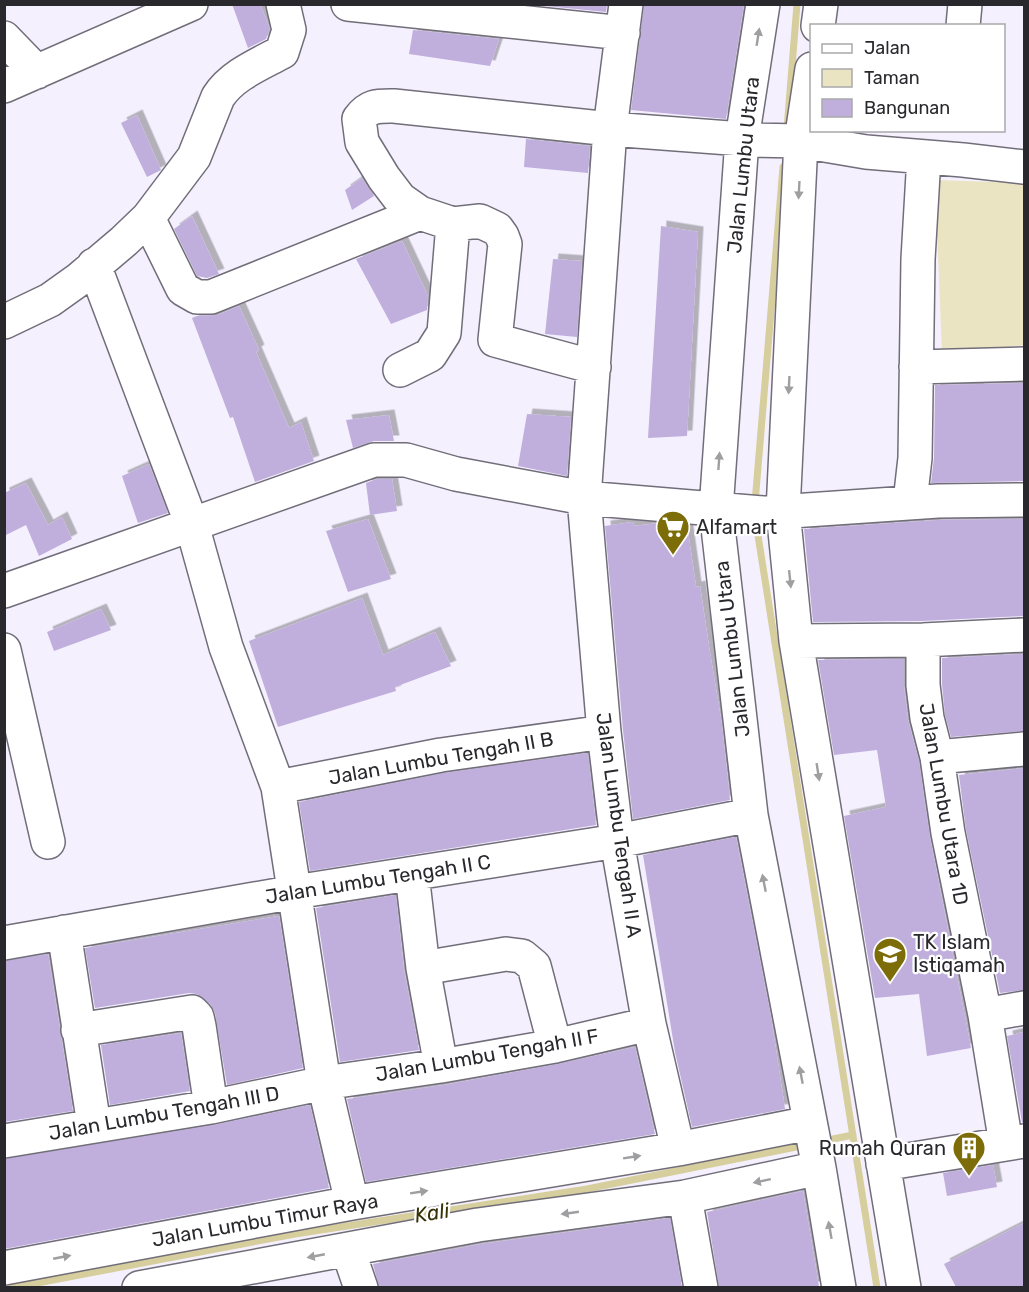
<svg xmlns="http://www.w3.org/2000/svg" width="1029" height="1292" viewBox="0 0 1029 1292" font-family="Rubik,sans-serif">
<style>
.green{fill:#eae4c3}
.lines{fill:none;stroke-linecap:round;stroke-linejoin:round}
.stream{stroke:#d6ce9c;stroke-width:7}
.building{fill:#c0afdd;filter:url(#shadow)}
.minor-casing{stroke:#716d79;stroke-width:36}
.minor{stroke:#fff;stroke-width:33}
.oneway{fill:#9f9ea0}
.labels{text-anchor:middle;stroke-width:4.5;stroke-linejoin:round;paint-order:stroke}
.street-label{font-size:20px;fill:#29282d;stroke:#fff}
.poi-label{font-size:20px;fill:#29282d;stroke:#fff;text-anchor:start}
.water-label{font-size:21px;font-style:italic;fill:#373107;stroke:#fff}
</style>
<defs>
<filter id="shadow"><feDropShadow dx="5.5" dy="-5.5" stdDeviation="0" flood-color="#0004"/></filter>
</defs>
<rect width="100%" height="100%" fill="#f5f0fe"/>
<!-- green -->
<path class="green" d="M935 180 1024 183V345L942 354Z"/>
<g class="lines">
<!-- stream -->
<path class="stream" d="M787 129 797 4
M755 503 783 167
M756 523 877 1288
M823 1141 853 1135
M11 1288 295 1234 587 1189 806 1145"/>
</g>
<!-- building -->
<path class="building" d="M232 4H260L270 29 266 39 248 48Z
M547 4H607L606 12 546 6Z
M644 4H744L726 119 631 110Z
M413 30 499 39 490 66 409 54Z
M137 115 161 170 147 177 121 123Z
M526 139 590 146 588 173 524 167Z
M362 178 374 196 352 210 345 190Z
M192 216 219 274 207 278 197 276 174 229Z
M661 226 698 232 687 436 648 438Z
M402 241 428 296 427 310 391 324 356 259Z
M553 259 582 261 577 337 545 334Z
M239 306 259 350 256 352 289 428 301 422 314 461 255 482 233 417 230 418 192 318 197 316 218 315Z
M1024 383V481L931 483 934 458 935 385Z
M527 414 571 417 567 476 518 466Z
M389 415 394 441H374L353 448 346 420Z
M149 464 168 513 138 523 122 476Z
M377 479H392L397 511 370 515 366 483Z
M26 483 48 525 62 517 72 539 39 556 26 525 4 536V493Z
M368 519 391 579 348 592 326 531Z
M1024 519V616L922 621 813 622 804 529 939 520Z
M633 522 634 526 660 523 687 525 696 587 700 586 709 647 722 725 730 800 633 819 623 730 605 526Z
M362 598 383 655 435 632 451 666 395 687 396 691 278 727 249 641Z
M101 609 111 630 54 651 47 632Z
M1024 654V731L951 737 945 715 942 684V658Z
M904 659V687L908 720 919 761 930 837 971 1048 927 1056 919 994 875 998 844 816 886 807 877 750 834 755 818 660Z
M588 753 596 825 310 871 299 802 444 773Z
M1024 768V990L1000 993 966 830 959 775Z
M736 837 771 1017 785 1109 692 1127 675 1052 643 855Z
M396 895 404 970 419 1050 340 1062 316 908Z
M279 916 303 1068 227 1085 215 1013 210 1004 197 994 189 993 95 1008 85 948Z
M48 954 73 1111 4 1122V961Z
M1024 1032V1123L1022 1122 1007 1036Z
M181 1033 190 1091 110 1105 101 1045Z
M635 1047 655 1134 366 1182 347 1099 444 1085 558 1064Z
M310 1105 329 1188 4 1249V1159L214 1125Z
M993 1165 997 1187 947 1196 943 1173Z
M803 1191 819 1287H719L707 1212Z
M670 1218 682 1287H379L374 1268 373 1264 481 1244Z
M1024 1223V1287H956L944 1264Z"/>
<g class="lines">
<!-- minor casing -->
<g class="minor-casing">
<path id="minor" d="M348 4 623 33
M626 4 610 129 584 498 604 732 617 841 649 1024 678 1149
M763 4 742 139 716 510 751 815 819 1168 839 1288
M818 26 821 4
M963 26 965 4
M4 38 37 72
M812 69 801 141 783 511 796 641 904 1288
M4 86 191 4
M420 213 400 199 384 178 362 142 359 119C369 105 378 106 394 106L610 129 756 140 801 141 866 152 963 160 1024 167
M148 218 183 289 197 297H211L420 213 453 224 480 221 497 229 502 236 505 244 495 340 594 367
M94 265 192 525 226 647 278 787 324 1083 352 1203
M4 322 50 300 78 280 124 241 148 218 194 157 218 97C232 75 260 64 282 52L289 30 283 4
M916 367 1024 364
M400 370 430 355 444 333 453 224
M910 502 915 458 918 259 924 157
M4 591 374 460H406L456 474 584 498 762 513 938 501 1024 500
M923 640V685L927 718 937 757 948 833 985 1015 1006 1144
M796 641 923 640 1024 635
M4 650 48 842
M937 757 1024 749
M278 787 441 755 604 732
M412 874 423 968 441 1066
M64 932 94 1125
M4 943 295 892 617 841 751 815
M423 968 506 954 522 956 534 966 555 1046
M985 1015 1024 1008
M78 1030 192 1012 197 1017 199 1026 211 1107
M4 1141 211 1107 324 1083 441 1066 555 1046 649 1024
M883 1164 1024 1141
M685 1197 701 1288
M348 1250 361 1288
M4 1268 352 1203 678 1149 810 1123
M139 1288 478 1225 685 1197 819 1168"/>
</g>
<!-- minor -->
<use href="#minor" class="minor"/>
</g>
<!-- one-way arrows -->
<defs><path id="oneway-solid" d="M-6-.8H1V-3.2L6.5 0L1 3.2V.8H-6Z" transform="scale(1.5)"/></defs>
<g class="oneway">
<use href="#oneway-solid" transform="translate(758 37) rotate(-81)"/>
<use href="#oneway-solid" transform="translate(799 190) rotate(93)"/>
<use href="#oneway-solid" transform="translate(789 385) rotate(93)"/>
<use href="#oneway-solid" transform="translate(719 461) rotate(-86)"/>
<use href="#oneway-solid" transform="translate(790 579) rotate(84)"/>
<use href="#oneway-solid" transform="translate(818 772) rotate(81)"/>
<use href="#oneway-solid" transform="translate(764 883) rotate(-101)"/>
<use href="#oneway-solid" transform="translate(801 1075) rotate(-101)"/>
<use href="#oneway-solid" transform="translate(632 1157) rotate(-9)"/>
<use href="#oneway-solid" transform="translate(762 1181) rotate(168)"/>
<use href="#oneway-solid" transform="translate(419 1192) rotate(-9)"/>
<use href="#oneway-solid" transform="translate(570 1213) rotate(172)"/>
<use href="#oneway-solid" transform="translate(830 1230) rotate(-100)"/>
<use href="#oneway-solid" transform="translate(316 1256) rotate(169)"/>
<use href="#oneway-solid" transform="translate(62 1257) rotate(-11)"/>
</g>
<!-- icons -->
<defs>
<g id="supermarket-pin" transform="scale(1.725)"><path d="M0 17L-7.5 6A9.5 9.5 0 1 1 7.5 6Z" fill="#7c6d09" stroke="#fff"/><path d="M-6-5.5h2.5l.6 2H6L4.5 2H-2.5L-4.4-4H-6ZM-1.5 3.2a1.3 1.3 0 1 0 .1 0ZM3 3.2a1.3 1.3 0 1 0 .1 0Z" fill="#fff"/></g>
<g id="school-pin" transform="scale(1.725)"><path d="M0 17L-7.5 6A9.5 9.5 0 1 1 7.5 6Z" fill="#7c6d09" stroke="#fff"/><path d="M0-5L7-2L0 1L-7-2ZM-4 1L0 2.5L4 1V4Q0 6-4 4Z" fill="#fff"/></g>
<g id="building-pin" transform="scale(1.725)"><path d="M0 17L-7.5 6A9.5 9.5 0 1 1 7.5 6Z" fill="#7c6d09" stroke="#fff"/><path d="M-4-6H4V6H1V3H-1V6H-4ZM-2.5-4.3h1.7v1.8h-1.7ZM.8-4.3h1.7v1.8H.8ZM-2.5-1h1.7V.8h-1.7ZM.8-1h1.7V.8H.8Z" fill="#fff"/></g>
</defs>
<g fill-rule="evenodd">
<use href="#supermarket-pin" x="673" y="527"/>
<use href="#school-pin" x="890" y="954"/>
<use href="#building-pin" x="969" y="1148"/>
</g>
<g class="labels">
<!-- street labels -->
<g class="street-label">
<text transform="translate(743 165) rotate(-84)" y="7">Jalan Lumbu Utara</text>
<text transform="translate(732 649) rotate(-97)" y="7">Jalan Lumbu Utara</text>
<text transform="translate(441 758) rotate(-10)" y="7">Jalan Lumbu Tengah II B</text>
<text transform="translate(944 804) rotate(80)" y="7">Jalan Lumbu Utara 1D</text>
<text transform="translate(619 825) rotate(82)" y="7">Jalan Lumbu Tengah II A</text>
<text transform="translate(378 879) rotate(-9)" y="7">Jalan Lumbu Tengah II C</text>
<text transform="translate(487 1055) rotate(-10)" y="7">Jalan Lumbu Tengah II F</text>
<text transform="translate(164 1113) rotate(-10)" y="7">Jalan Lumbu Tengah III D</text>
<text transform="translate(265 1220) rotate(-10)" y="7">Jalan Lumbu Timur Raya</text>
</g>
<!-- poi labels -->
<g class="poi-label">
<text x="696" y="534">Alfamart</text>
<text x="913" y="949">TK Islam<tspan x="913" dy="23">Istiqamah</tspan></text>
<text x="946" y="1155" text-anchor="end">Rumah Quran</text>
</g>
<!-- water labels -->
<g class="water-label">
<text transform="translate(432 1213) rotate(-9)" y="7">Kali</text>
</g>
</g>
<!-- border -->
<rect width="1029" height="1292" fill="none" stroke="#29282d" stroke-width="12"/>
<!-- legend -->
<rect x="810" y="24" width="195" height="108" fill="#ffffff" stroke="#a9a9ab" stroke-width="1.5"/>
<rect x="822" y="44" width="30" height="9" fill="#ffffff" stroke="#a9a9ab" stroke-width="1.5"/>
<text x="864" y="54" font-size="18" fill="#29282d">Jalan</text>
<rect x="822" y="69" width="30" height="18" fill="#eae4c3" stroke="#a9a9ab" stroke-width="1.5"/>
<text x="864" y="84" font-size="18" fill="#29282d">Taman</text>
<rect x="822" y="99" width="30" height="18" fill="#c0afdd" stroke="#a9a9ab" stroke-width="1.5"/>
<text x="864" y="114" font-size="18" fill="#29282d">Bangunan</text>
</svg>
